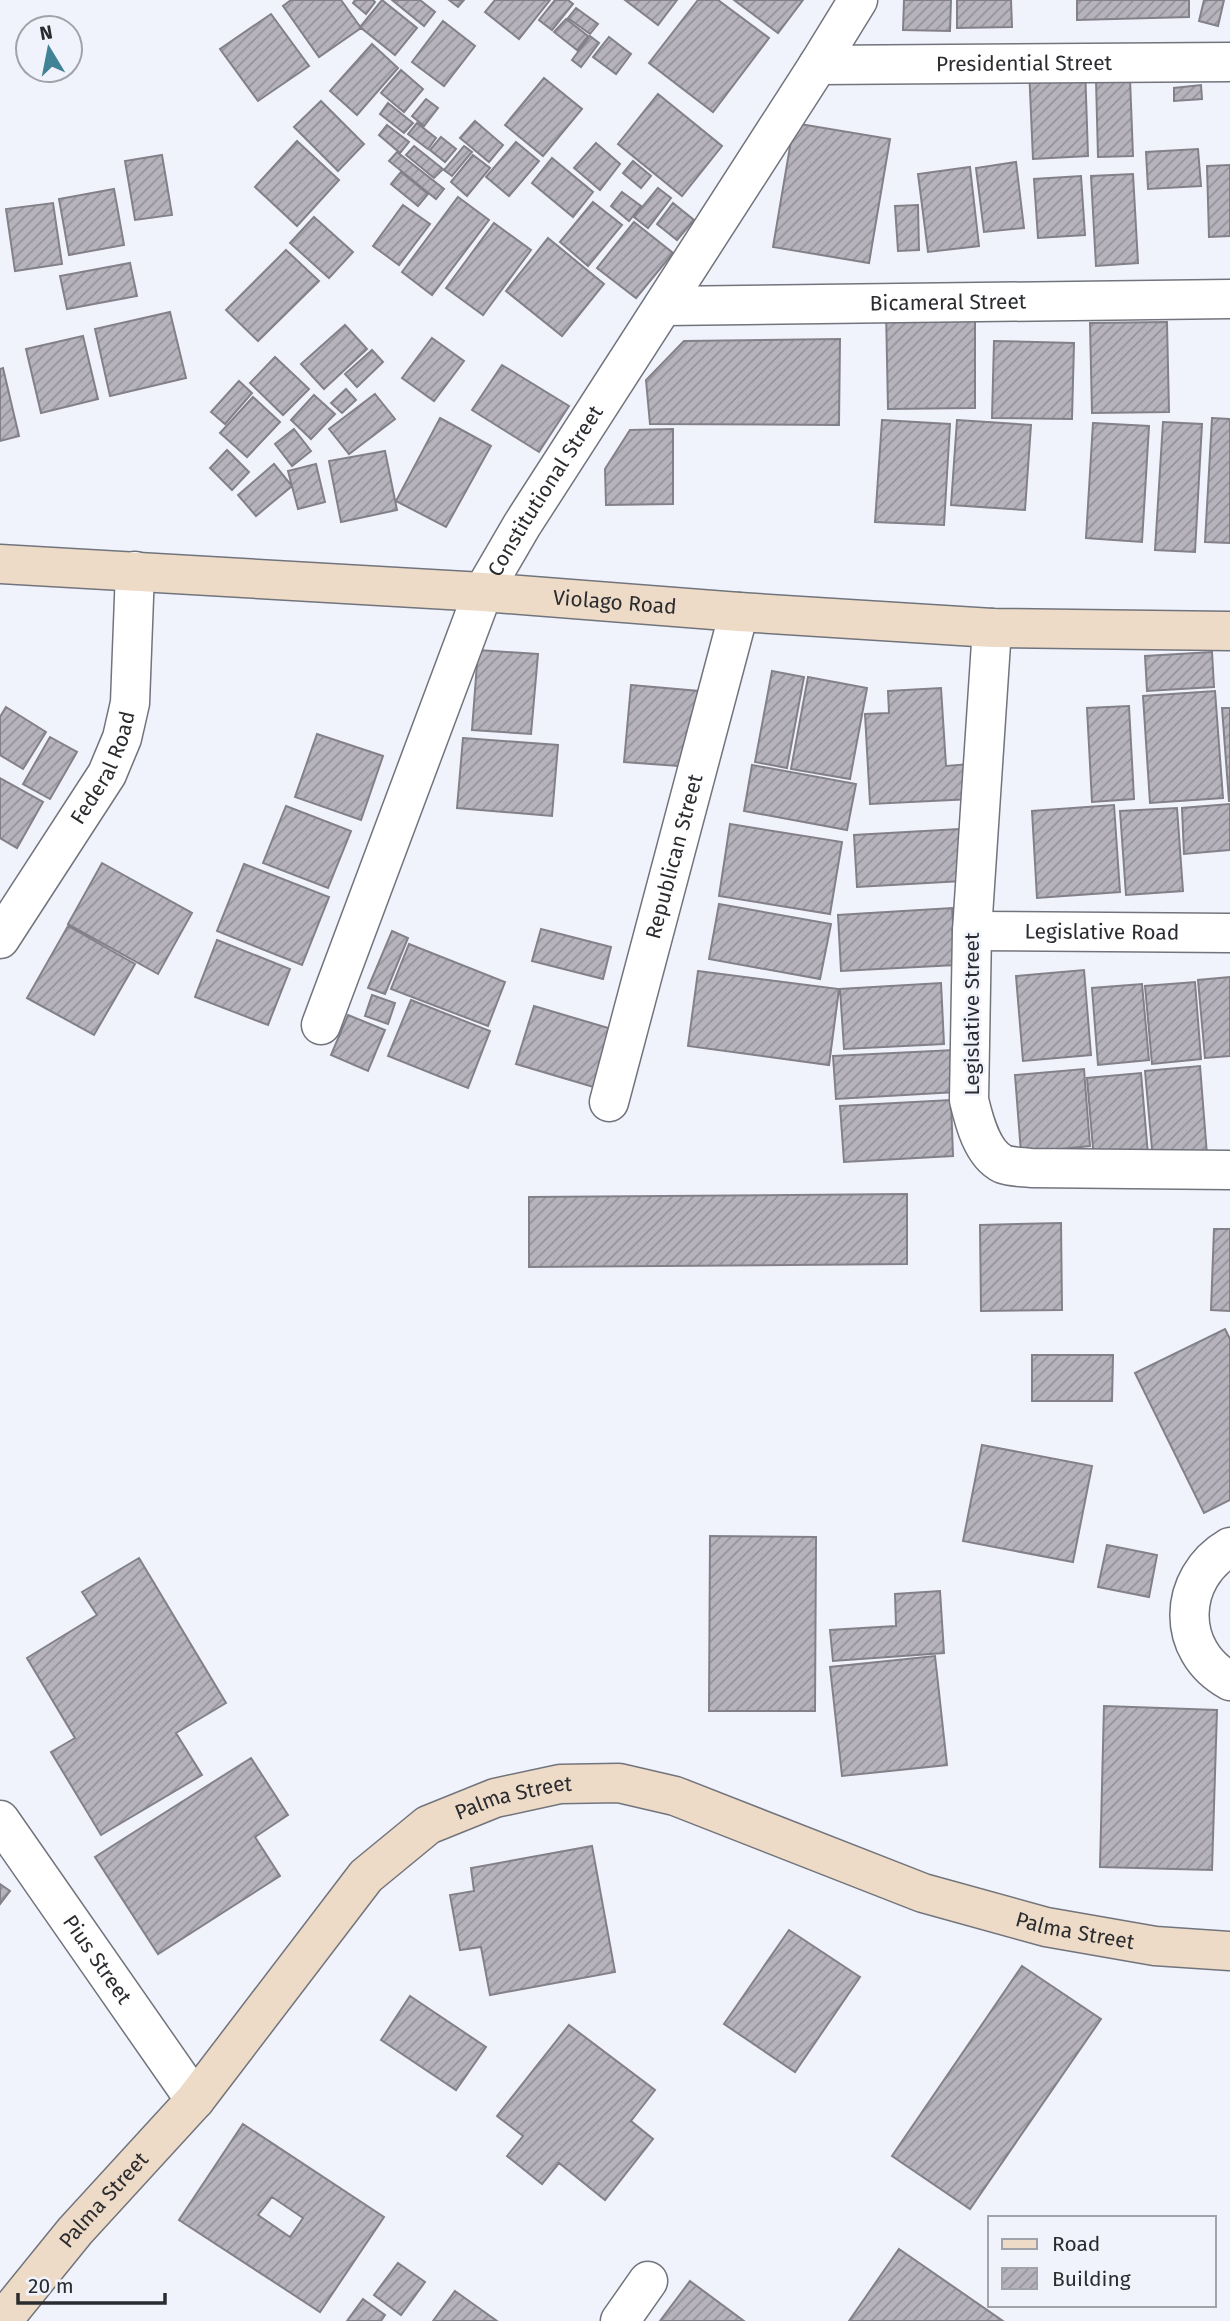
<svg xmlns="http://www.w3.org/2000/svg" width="1230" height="2321" viewBox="0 0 1230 2321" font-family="'Fira Sans',sans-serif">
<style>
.building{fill:url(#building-hatch);stroke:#838089;stroke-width:2;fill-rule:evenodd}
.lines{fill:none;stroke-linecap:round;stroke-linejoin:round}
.street-casing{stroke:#72747c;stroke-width:41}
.secondary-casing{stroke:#72747c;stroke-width:41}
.street{stroke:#fff;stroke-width:38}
.secondary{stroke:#eddbc8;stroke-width:38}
.labels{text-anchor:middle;stroke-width:5;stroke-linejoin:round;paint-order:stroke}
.street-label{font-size:21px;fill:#2b2c2f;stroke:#f1f3fc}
</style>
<defs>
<pattern id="building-hatch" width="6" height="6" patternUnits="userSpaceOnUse" patternTransform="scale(1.75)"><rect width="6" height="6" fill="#b6b3bc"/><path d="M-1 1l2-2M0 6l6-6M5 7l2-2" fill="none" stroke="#949299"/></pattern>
</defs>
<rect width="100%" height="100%" fill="#f1f3fc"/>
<!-- building -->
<path class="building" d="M291 0H341L361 28 319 57 283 6Z
M355 0H373L375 2 366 14 353 3Z
M382 0 417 28 395 55 360 27Z
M392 0H420L435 12 424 26Z
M449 0H464L458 7Z
M495 0H550L519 39 485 12Z
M555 0H568L573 4 552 30 539 20Z
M625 0H677L658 25Z
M698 0H718L769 38 713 112 649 63Z
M734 0H803L778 33Z
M904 0H951L950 31 903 30Z
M957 0H1011L1012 27 957 28Z
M1077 0H1189V17L1077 20Z
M1204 0H1224L1218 26 1199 21Z
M576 8 598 24 590 34 568 18Z
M271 14 309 66 258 101 220 49Z
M566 19 588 36 577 50 554 32Z
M443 21 475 46 444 86 412 62Z
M590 36 599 43 581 67 572 60Z
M609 37 631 54 616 74 593 57Z
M372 44 398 68 357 115 330 91Z
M1085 66 1088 156 1033 159 1029 68Z
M401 70 423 89 404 112 381 93Z
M544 78 582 109 543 156 505 125Z
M1130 79 1133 156 1098 157 1096 80Z
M1201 85 1202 99 1174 101V88Z
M658 94 722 146 682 196 618 144Z
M426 99 438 108 424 126 412 116Z
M321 101 364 144 338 171 294 127Z
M388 103 413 123 404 133 380 114Z
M475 121 503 145 489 162 460 138Z
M417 123 436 138 428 149 408 134Z
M794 123 890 139 869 263 773 247Z
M387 125 409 142 400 153 379 135Z
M441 137 456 149 445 162 430 150Z
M297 141 339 180 297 226 255 187Z
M516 142 539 161 509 196 486 177Z
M596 143 620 164 600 190 574 168Z
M414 146 443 169 434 178 406 155Z
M464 146 472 152 452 176 444 170Z
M1198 149 1201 186 1148 189 1146 152Z
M397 152 444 189 436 199 389 161Z
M162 155 172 215 135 220 125 161Z
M473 155 490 168 467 196 451 182Z
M552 158 593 192 573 217 532 183Z
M633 161 651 176 641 188 623 173Z
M1016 162 1024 228 984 232 976 168Z
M1230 165V236L1209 237 1207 166Z
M970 167 979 246 928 252 918 174Z
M401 172 428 194 418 206 391 184Z
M1133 174 1138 263 1096 266 1091 176Z
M1081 176 1085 235 1038 238 1034 179Z
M658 188 671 198 648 228 634 217Z
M114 189 124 245 69 255 59 199Z
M622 192 641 206 629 221 611 206Z
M458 197 489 220 432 295 402 272Z
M593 202 622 225 588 266 560 242Z
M53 203 62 264 15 271 6 209Z
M673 203 694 220 677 240 657 224Z
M403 205 430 224 399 265 373 246Z
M918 205 919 250 898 251 895 206Z
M314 217 353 252 329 278 290 243Z
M634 222 673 253 636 298 597 268Z
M494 223 531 250 483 315 446 288Z
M548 238 604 284 562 336 506 291Z
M286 250 319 281 258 341 226 310Z
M130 263 137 296 67 309 60 276Z
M975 309V408L888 409 886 310Z
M170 312 186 378 110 396 95 329Z
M1167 322 1169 412 1092 413 1090 323Z
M345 325 367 349 324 389 301 364Z
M83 336 98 399 41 413 26 349Z
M432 338 464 361 434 401 402 378Z
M840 339 839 425 650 424 646 380 684 341Z
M994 341 1074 343 1072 419 992 418Z
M372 350 383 362 357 387 345 374Z
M275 357 309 389 283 415 250 383Z
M502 365 569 406 539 452 472 410Z
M3 368 19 436 0 441V369Z
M239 381 252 393 225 424 211 412Z
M346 389 356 400 342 413 331 403Z
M375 394 395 419 349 454 329 429Z
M314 395 335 414 311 439 291 420Z
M253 397 280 422 247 457 220 433Z
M440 418 491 446 446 527 396 501Z
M1212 418 1230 419V543L1205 542Z
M882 420 950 424 944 525 875 522Z
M957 420 1031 425 1025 510 951 505Z
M1163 422 1202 424 1195 552 1155 550Z
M1093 423 1149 426 1142 542 1086 538Z
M294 429 311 451 292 466 275 444Z
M673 429V504L606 505 605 469 630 430Z
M227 450 249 472 232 490 210 468Z
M385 451 397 510 341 522 329 461Z
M274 464 292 486 256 516 238 495Z
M316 464 325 502 298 509 288 471Z
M478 650 538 654 531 734 472 730Z
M1212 652 1214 687 1147 691 1145 656Z
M772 671 804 677 787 768 755 762Z
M808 677 867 688 850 779 791 769Z
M631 685 699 691 692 767 624 762Z
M941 688 946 766 970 764 972 799 870 804 865 714 889 713 888 691Z
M1215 691 1223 798 1150 803 1143 696Z
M1129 706 1134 799 1092 802 1087 708Z
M6 707 46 732 23 769 0 755V717Z
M1222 708H1230V801H1229Z
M317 734 383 756 361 820 295 797Z
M50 737 77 752 50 799 23 784Z
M463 738 558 745 552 816 457 808Z
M752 765 856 784 847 830 744 811Z
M0 778 43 802 17 848 0 838Z
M1230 804V850L1184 854 1182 808Z
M1114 805 1120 892 1037 898 1032 811Z
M286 806 351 831 328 888 263 863Z
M1177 808 1183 891 1126 895 1120 811Z
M730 824 842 842 830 914 719 896Z
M959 829 962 881 857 887 854 835Z
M102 863 192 913 158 974 68 924Z
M244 864 329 897 302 965 217 931Z
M719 904 831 924 820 979 709 959Z
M952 908 956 965 841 971 838 915Z
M68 926 135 964 94 1035 27 998Z
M541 929 611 947 603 979 532 961Z
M392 931 408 938 385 994 368 988Z
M217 940 290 969 268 1025 195 997Z
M409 944 505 982 488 1026 391 989Z
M1084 970 1091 1055 1023 1061 1016 976Z
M698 971 839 989 829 1065 688 1046Z
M1230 977V1056L1205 1058 1198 980Z
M1195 982 1201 1059 1152 1064 1145 986Z
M941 983 944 1044 844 1049 840 989Z
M1142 984 1149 1060 1098 1065 1092 988Z
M372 995 395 1003 388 1024 365 1016Z
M411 1000 490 1031 468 1088 388 1056Z
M534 1006 625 1033 607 1091 516 1064Z
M348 1015 385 1030 368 1071 331 1055Z
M954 1050 956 1092 836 1099 833 1056Z
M1200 1066 1207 1155 1153 1160 1145 1071Z
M1084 1069 1090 1146 1021 1153 1015 1075Z
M1141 1073 1148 1155 1094 1160 1087 1078Z
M951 1100 953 1156 844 1162 840 1106Z
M907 1194V1264L529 1267V1197Z
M1061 1223 1062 1310 981 1311 980 1225Z
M1214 1229H1230V1311L1211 1310Z
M1225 1329 1230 1339V1500L1204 1513 1135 1373Z
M1032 1355H1113L1112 1401H1032Z
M982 1445 1092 1466 1073 1562 963 1541Z
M710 1536 816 1537 815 1711H709Z
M1107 1545 1157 1555 1149 1597 1098 1587Z
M139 1558 226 1703 176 1733 202 1775 101 1835 51 1752 75 1738 27 1658 97 1615 82 1592Z
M940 1591 944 1653 833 1661 830 1630 896 1626 895 1594Z
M935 1656 947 1765 842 1776 830 1667Z
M1104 1706 1217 1710 1212 1870 1100 1867Z
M251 1758 288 1815 255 1837 280 1876 158 1954 95 1857Z
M592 1846 615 1972 490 1995 481 1947 460 1950 450 1895 474 1891 471 1868Z
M0 1884 10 1891 0 1904Z
M789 1930 860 1977 795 2072 724 2024Z
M1022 1966 1101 2019 970 2209 892 2156Z
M410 1996 486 2047 456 2090 381 2040Z
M569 2025 655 2090 631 2121 653 2139 605 2200 559 2163 542 2184 507 2156 523 2136 497 2116Z
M243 2124 384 2217 320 2312 179 2220ZM272 2197 303 2218 290 2237 258 2215Z
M899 2249 1003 2321H849Z
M398 2263 425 2282 401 2315 374 2295Z
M690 2281 744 2321H660Z
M455 2291 497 2321H433Z
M363 2299 385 2315 381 2321H347Z"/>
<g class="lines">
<!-- street casing -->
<g class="street-casing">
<g id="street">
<path id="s1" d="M818 65 1230 62"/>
<path id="s2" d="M664 306 1230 299"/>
<path d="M992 628 972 931 969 1100C974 1121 982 1154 1003 1164 1011 1167 1023 1167 1031 1168L1230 1170"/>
<path id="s3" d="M972 931 1230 933"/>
<path id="s4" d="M0 939 107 774 122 738 130 703 135 571"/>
<path id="s5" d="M321 1025 483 592 522 525 818 65 858 0"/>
<path id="s6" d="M609 1102 739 612"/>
<path d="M1230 1547C1177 1578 1175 1651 1230 1681"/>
<path id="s7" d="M0 1820 195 2100"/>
<path d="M620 2321 648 2281"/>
</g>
</g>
<!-- secondary casing -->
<g class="secondary-casing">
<g id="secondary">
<path id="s8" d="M0 564 483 592 739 612 992 628 1230 631"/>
<path id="s9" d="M2 2321 75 2231 195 2100 366 1876 428 1825 495 1798 560 1784 619 1783 675 1796 923 1893 1046 1927 1155 1946 1230 1951"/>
</g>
</g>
<!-- street -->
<use href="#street" class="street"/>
<!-- secondary -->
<use href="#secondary" class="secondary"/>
</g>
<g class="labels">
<!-- street labels -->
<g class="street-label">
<text dy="7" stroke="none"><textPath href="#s1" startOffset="206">Presidential Street</textPath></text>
<text dy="7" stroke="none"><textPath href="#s2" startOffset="284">Bicameral Street</textPath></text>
<text dy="7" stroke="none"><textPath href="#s5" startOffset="581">Constitutional Street</textPath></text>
<text dy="7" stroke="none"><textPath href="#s8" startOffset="616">Violago Road</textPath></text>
<text dy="7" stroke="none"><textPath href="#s4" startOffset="201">Federal Road</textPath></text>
<text dy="7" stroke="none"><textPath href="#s6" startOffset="254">Republican Street</textPath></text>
<text dy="7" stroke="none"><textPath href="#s3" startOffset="130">Legislative Road</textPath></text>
<text transform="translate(972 1014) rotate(-90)" y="7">Legislative Street</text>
<text dy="7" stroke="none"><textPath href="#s9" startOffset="746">Palma Street</textPath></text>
<text dy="7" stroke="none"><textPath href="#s9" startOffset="1334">Palma Street</textPath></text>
<text dy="7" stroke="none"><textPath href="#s7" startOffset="170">Pius Street</textPath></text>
<text dy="7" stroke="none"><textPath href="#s9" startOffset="158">Palma Street</textPath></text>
</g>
</g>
<!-- legend -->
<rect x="988" y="2216" width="228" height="91" fill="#f1f3fc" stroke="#a2a3aa" stroke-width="2"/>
<rect x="1002" y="2239" width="35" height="10" fill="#eddbc8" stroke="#a2a3aa" stroke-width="2"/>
<text x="1052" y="2251" font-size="21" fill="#2b2c2f">Road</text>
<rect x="1002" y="2268" width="35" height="21" fill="url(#building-hatch)" stroke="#a2a3aa" stroke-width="2"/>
<text x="1052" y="2286" font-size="21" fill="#2b2c2f">Building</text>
<!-- north arrow -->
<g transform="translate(49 49) rotate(350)"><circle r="33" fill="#f1f3fc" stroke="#a2a3aa" stroke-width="2"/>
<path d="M0-5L12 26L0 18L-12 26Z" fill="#418295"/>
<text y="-10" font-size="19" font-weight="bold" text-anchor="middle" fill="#2b2c2f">N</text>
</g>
<!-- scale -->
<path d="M18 2293v10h147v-10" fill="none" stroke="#2b2c2f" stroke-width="3.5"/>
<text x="28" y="2293" font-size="21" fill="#2b2c2f" stroke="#f1f3fc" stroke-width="5" paint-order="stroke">20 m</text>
</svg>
